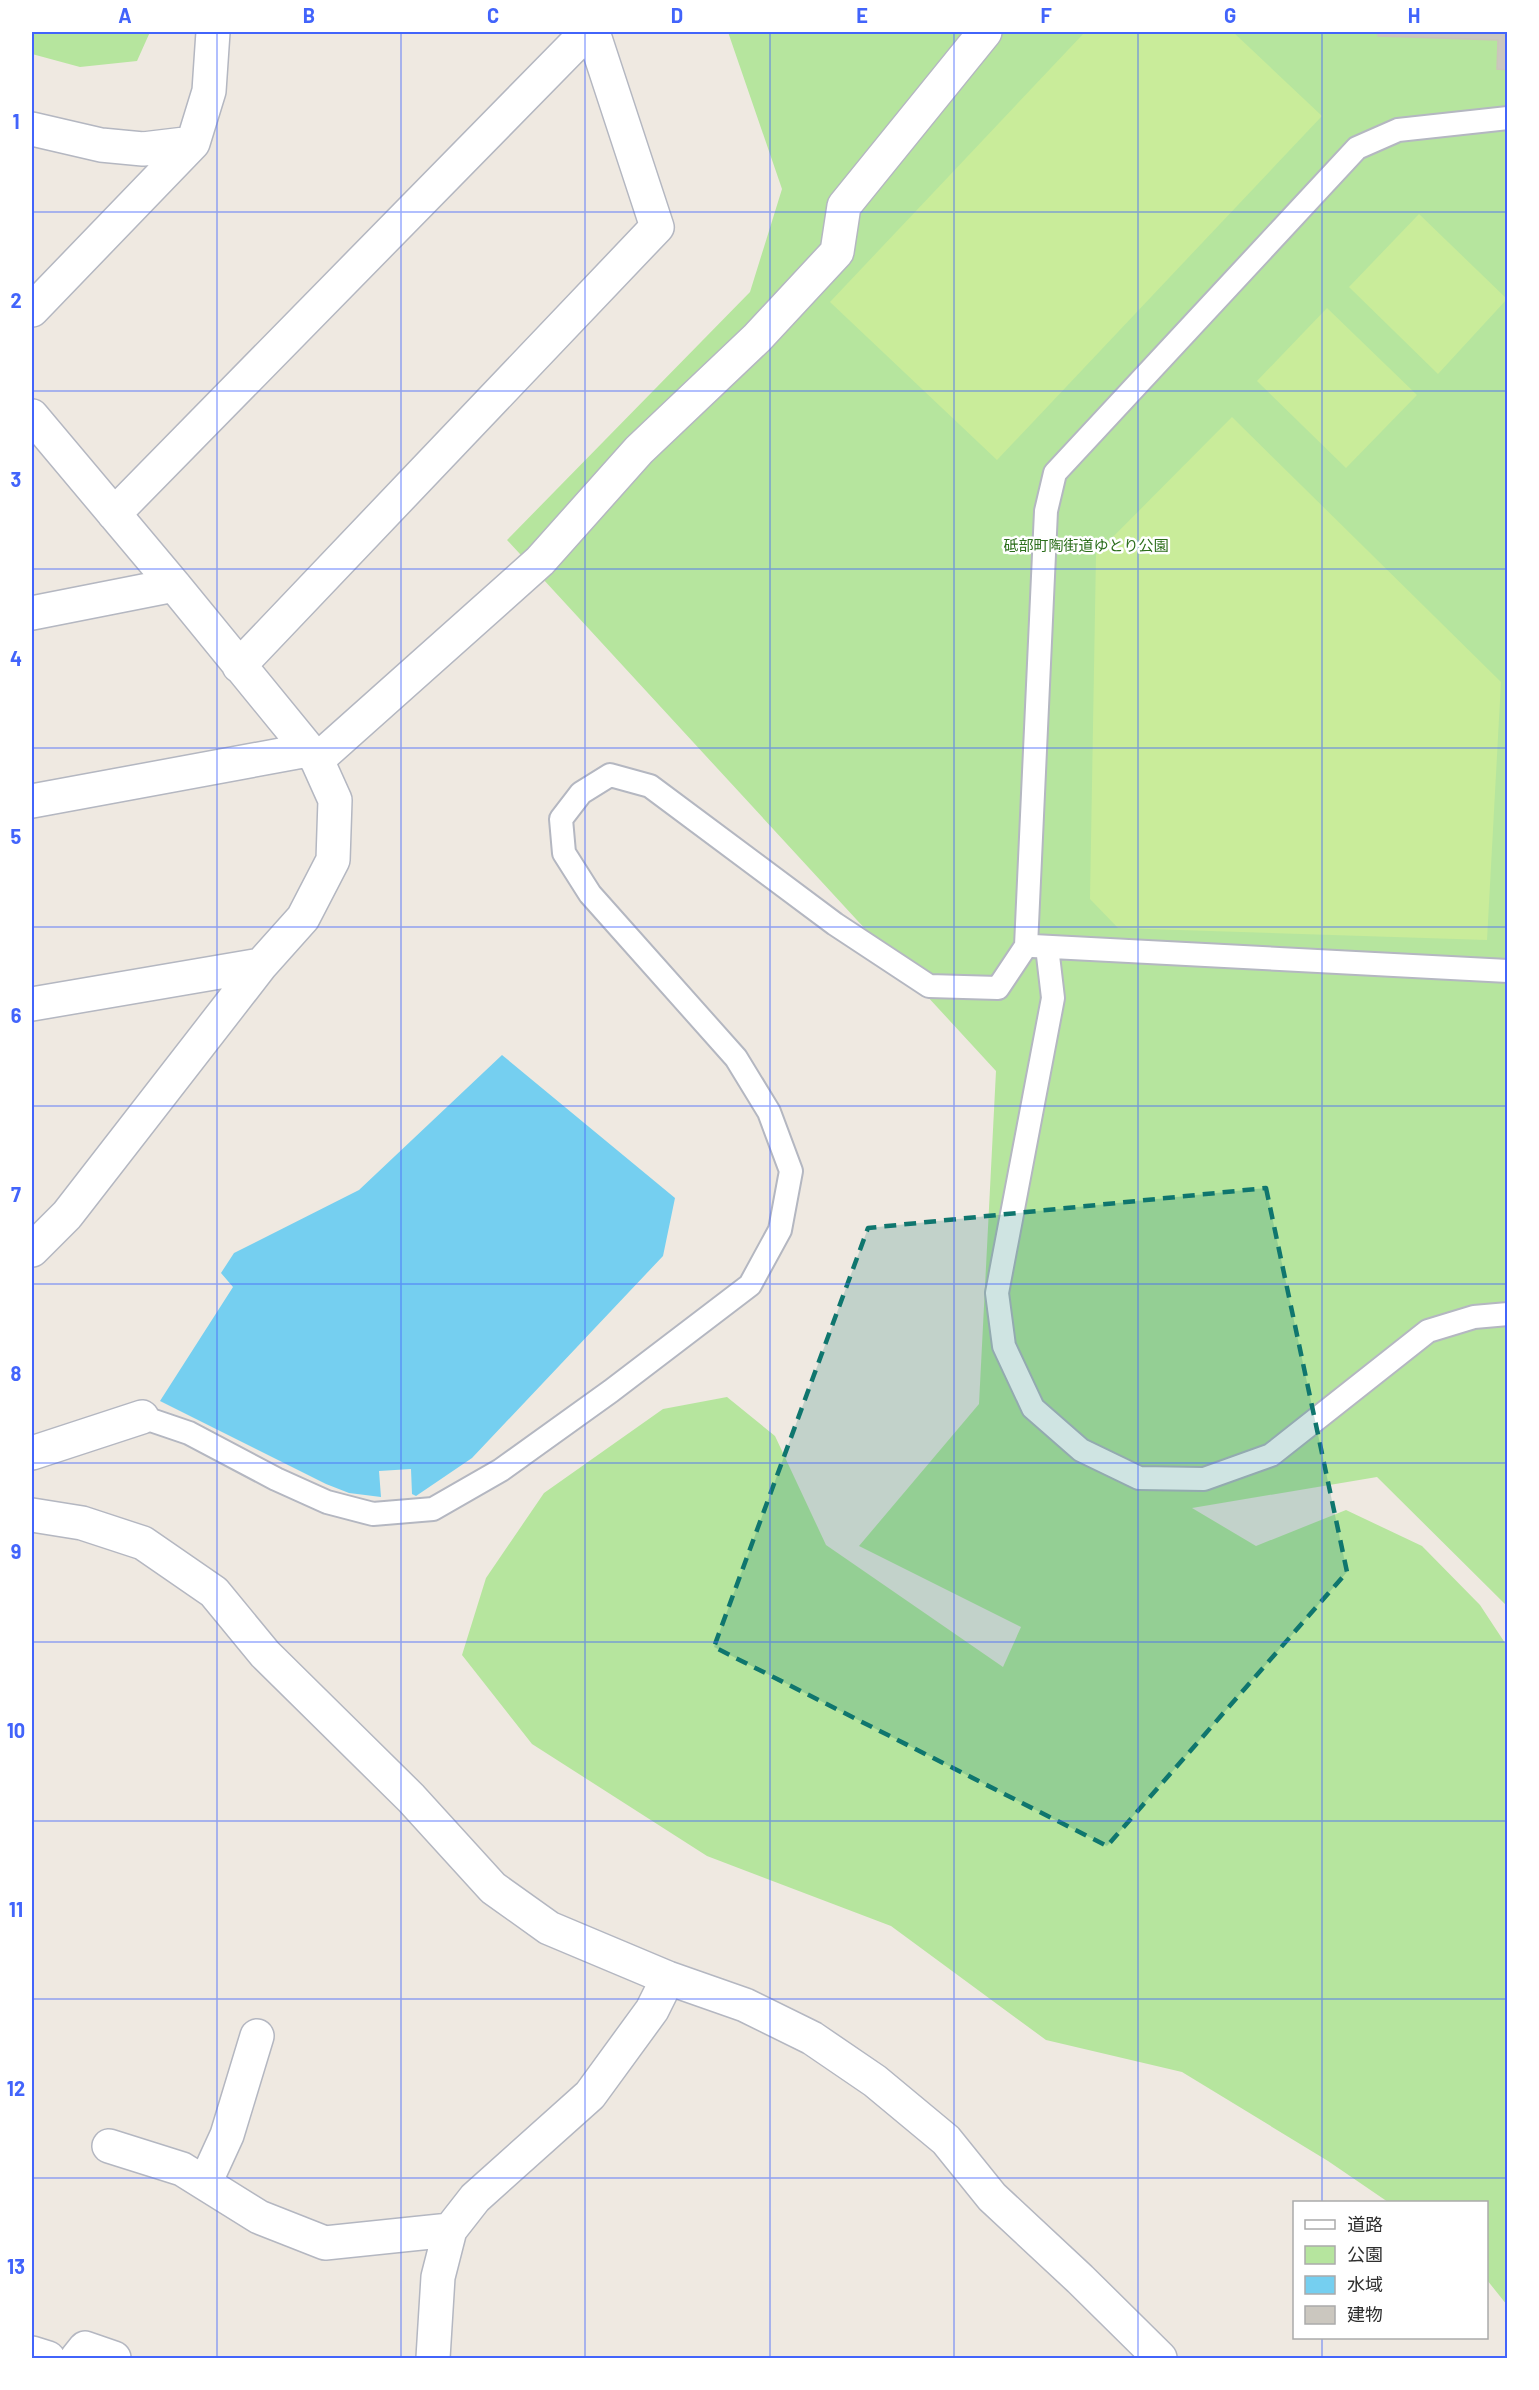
<svg xmlns="http://www.w3.org/2000/svg" width="1539" height="2390" viewBox="0 0 1539 2390" font-family="Barlow,'Noto Sans JP',sans-serif">
<style>
.green{fill:#b6e59e}
.pitch{fill:#c9ec9a}
.water{fill:#75cff0}
.building{fill:#cbc7bf;stroke:#cbc5ba;stroke-width:1.5}
.lines{fill:none;stroke-linecap:round;stroke-linejoin:round}
.service-casing{stroke:#b4b7c1;stroke-width:26}
.minor-casing{stroke:#b4b7c1;stroke-width:36}
.service{stroke:#fff;stroke-width:22}
.minor{stroke:#fff;stroke-width:33}
.marked{fill:#0f766e;fill-opacity:0.2;stroke:#0f766e;stroke-width:4.5;stroke-dasharray:12 8;stroke-linejoin:round}
.grid{fill:none;stroke:#4264fb;stroke-width:1.5;stroke-opacity:0.55}
.labels{text-anchor:middle;stroke-width:5;stroke-linejoin:round;paint-order:stroke}
.park-label{font-size:15px;fill:#2c6e1b;stroke:#fff}
.neatline{fill:none;stroke:#4264fb;stroke-width:2}
.grid-label{font-size:20px;text-anchor:middle;font-weight:bold;fill:#4264fb}
</style>
<rect width="100%" height="100%" fill="#efe9e1"/>
<!-- green -->
<path class="green" d="M32 32H150L137 61 80 67 32 54Z
M728 32H1507V1606L1377 1477 1192 1508 1256 1546 1346 1510 1422 1546 1480 1605 1507 1646V2305L1487 2280 1486 2202H1388L1328 2161 1182 2072 1046 2040 891 1926 707 1856 532 1744 462 1655 486 1578 544 1493 663 1409 727 1397 775 1436 826 1545 1003 1667 1021 1627 859 1546 979 1404 996 1071 507 540 750 292 782 189Z"/>
<!-- pitch -->
<path class="pitch" d="M1085 32H1233L1322 116 997 460 830 302Z
M1419 214 1507 299 1438 374 1349 287Z
M1327 308 1417 395 1346 468 1257 381Z
M1232 417 1501 682 1487 940 1118 928 1090 899 1096 554Z"/>
<!-- water -->
<path class="water" d="M502 1055 675 1198 663 1256 472 1458 416 1496 412 1494 411 1469 379 1471 381 1497 349 1493 326 1484 160 1401 233 1287 221 1273 234 1253 359 1190Z"/>
<!-- building -->
<path class="building" d="M1378 32H1508V70L1497 69 1498 40 1378 36Z"/>
<g class="lines">
<!-- service casing -->
<g class="service-casing">
<path id="service" d="M1033 946 1508 971
M1047 947 1053 998 997 1293 1004 1346 1033 1408 1081 1450 1139 1478 1204 1479 1271 1455 1428 1331 1474 1317 1508 1314
M142 1417 189 1433 276 1479 327 1502 373 1514 433 1509 501 1470 611 1391 750 1285 780 1230 791 1171 769 1112 736 1058 590 894 564 853 561 819 581 793 610 775 650 786 835 924 929 986 998 988 1026 946 1046 511 1055 473 1357 148 1398 130 1508 118"/>
</g>
<!-- minor casing -->
<g class="minor-casing">
<path id="minor" d="M32 129 101 145 143 149 193 143 209 91 213 32
M32 310 193 143
M32 416 174 585 317 760 335 800 333 860 303 918 261 965 67 1215 32 1250
M114 514 587 32
M32 613 174 585
M239 666 657 227 593 32
M317 760 540 561 639 450 757 338 837 252 844 206 985 32
M32 801 308 750
M32 1004 261 965
M32 1453 142 1417
M32 1515 82 1523 143 1543 214 1592 265 1654 411 1798 493 1888 549 1928 668 1978 745 2005 812 2038 875 2081 946 2140 992 2197 1080 2279 1160 2358
M109 2146 182 2169 259 2217 325 2243 450 2230
M205 2183 227 2135 257 2036
M32 2353 48 2358
M77 2358 85 2348 114 2358
M433 2358 438 2277 450 2230 475 2198 590 2095 652 2010 668 1978"/>
</g>
<!-- service -->
<use href="#service" class="service"/>
<!-- minor -->
<use href="#minor" class="minor"/>
</g>
<!-- marked area -->
<path class="marked" d="M1266 1188 1347 1572 1107 1846 714 1647 868 1228Z"/>
<!-- grid -->
<path class="grid" d="M217 32V2358M401 32V2358M585 32V2358M770 32V2358M954 32V2358M1138 32V2358M1322 32V2202M32 212H1508M32 391H1508M32 569H1508M32 748H1508M32 927H1508M32 1106H1508M32 1284H1508M32 1463H1508M32 1642H1508M32 1821H1508M32 1999H1508M32 2178H1508M1322 2338V2358"/>
<g class="labels">
<!-- park labels -->
<g class="park-label">
<text x="1086" y="551">砥部町陶街道ゆとり公園</text>
</g>
</g>
<!-- border -->
<rect width="1539" height="2390" fill="none" stroke="#ffffff" stroke-width="66"/>
<!-- legend -->
<rect x="1293" y="2201" width="195" height="138" fill="#ffffff" stroke="#ababab" stroke-width="1.5"/>
<rect x="1305" y="2220" width="30" height="9" fill="#ffffff" stroke="#ababab" stroke-width="1.5"/>
<text x="1347" y="2231" font-size="18" fill="#2e2e2e">道路</text>
<rect x="1305" y="2246" width="30" height="18" fill="#b6e59e" stroke="#ababab" stroke-width="1.5"/>
<text x="1347" y="2261" font-size="18" fill="#2e2e2e">公園</text>
<rect x="1305" y="2276" width="30" height="18" fill="#75cff0" stroke="#ababab" stroke-width="1.5"/>
<text x="1347" y="2291" font-size="18" fill="#2e2e2e">水域</text>
<rect x="1305" y="2306" width="30" height="18" fill="#cbc7bf" stroke="#ababab" stroke-width="1.5"/>
<text x="1347" y="2321" font-size="18" fill="#2e2e2e">建物</text>
<rect x="33" y="33" width="1473" height="2324" class="neatline"/>
<g class="grid-label">
<text x="125" y="23">A</text>
<text x="309" y="23">B</text>
<text x="493" y="23">C</text>
<text x="677" y="23">D</text>
<text x="862" y="23">E</text>
<text x="1046" y="23">F</text>
<text x="1230" y="23">G</text>
<text x="1414" y="23">H</text>
<text x="16" y="129">1</text>
<text x="16" y="308">2</text>
<text x="16" y="487">3</text>
<text x="16" y="666">4</text>
<text x="16" y="844">5</text>
<text x="16" y="1023">6</text>
<text x="16" y="1202">7</text>
<text x="16" y="1381">8</text>
<text x="16" y="1559">9</text>
<text x="16" y="1738">10</text>
<text x="16" y="1917">11</text>
<text x="16" y="2096">12</text>
<text x="16" y="2274">13</text>
</g>
</svg>
